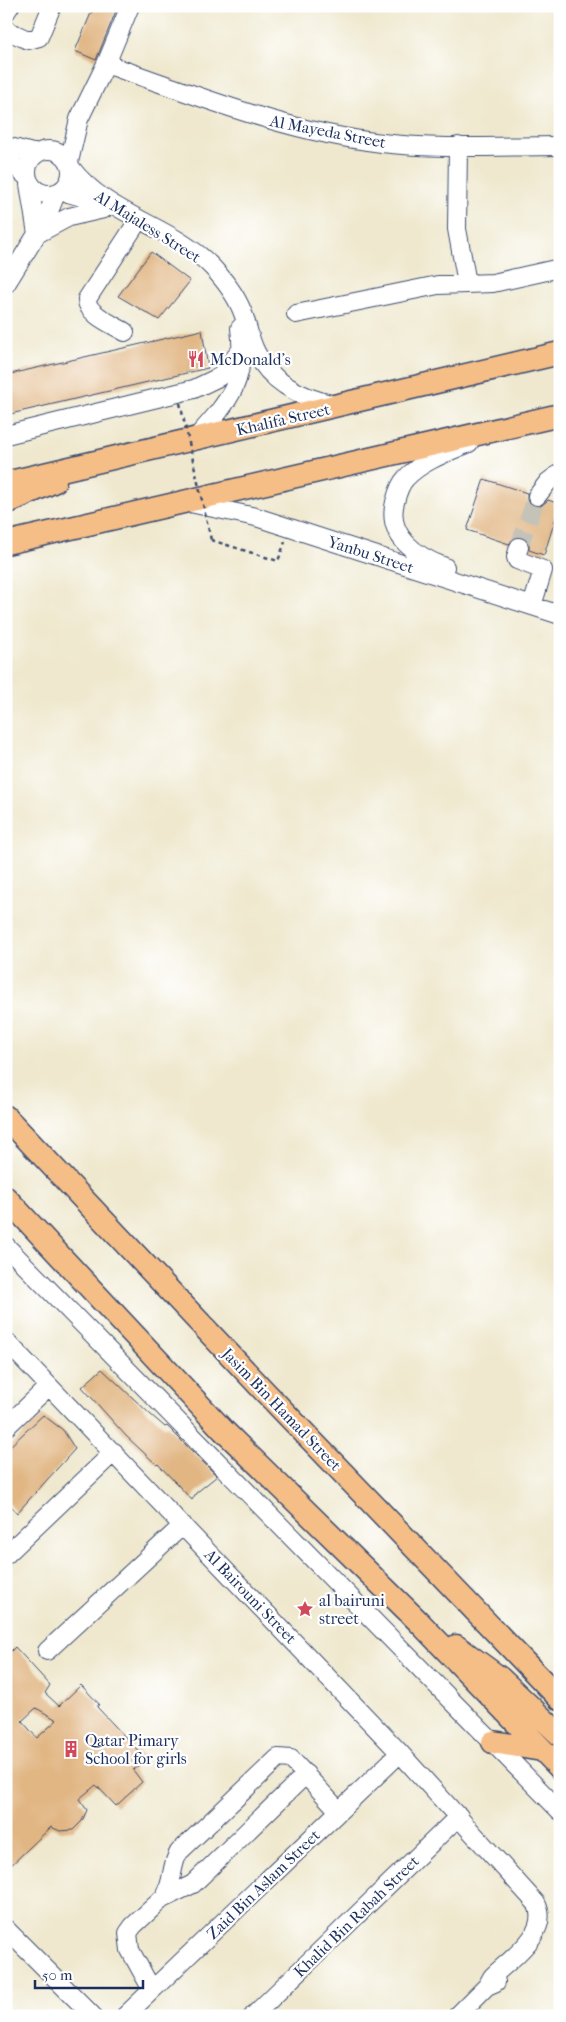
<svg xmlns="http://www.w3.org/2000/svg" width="566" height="2022" viewBox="0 0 566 2022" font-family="'IM FELL French Canon',serif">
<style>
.building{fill:#e1b683;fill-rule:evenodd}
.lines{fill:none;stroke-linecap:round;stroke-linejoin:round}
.minor-tunnel{stroke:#c5c3b8;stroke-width:18;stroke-dasharray:18 9;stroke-linecap:butt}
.minor-casing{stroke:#3b4b6f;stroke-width:20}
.major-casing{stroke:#3b4b6f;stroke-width:25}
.path{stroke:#3b4b6f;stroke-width:2.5;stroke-dasharray:4 4;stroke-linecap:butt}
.minor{stroke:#fff;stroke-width:18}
.major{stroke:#f6be87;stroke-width:22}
.path-bridge{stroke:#3b4b6f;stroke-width:2.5;stroke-dasharray:4 4;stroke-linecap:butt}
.labels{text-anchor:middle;stroke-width:4.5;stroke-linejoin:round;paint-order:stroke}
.street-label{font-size:16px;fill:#1b2f5e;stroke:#fff}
.poi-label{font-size:16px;fill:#1b2f5e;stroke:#fff;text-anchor:start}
</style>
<rect width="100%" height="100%" fill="#fff"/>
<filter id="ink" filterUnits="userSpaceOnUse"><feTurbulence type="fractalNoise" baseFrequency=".02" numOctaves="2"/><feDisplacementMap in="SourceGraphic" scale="10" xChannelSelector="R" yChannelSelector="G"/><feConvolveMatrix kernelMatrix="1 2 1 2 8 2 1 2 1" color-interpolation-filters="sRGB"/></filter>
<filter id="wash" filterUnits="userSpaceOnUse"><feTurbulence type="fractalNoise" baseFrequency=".0096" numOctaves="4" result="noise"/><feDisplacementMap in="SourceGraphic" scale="20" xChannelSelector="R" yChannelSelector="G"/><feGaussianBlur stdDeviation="1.12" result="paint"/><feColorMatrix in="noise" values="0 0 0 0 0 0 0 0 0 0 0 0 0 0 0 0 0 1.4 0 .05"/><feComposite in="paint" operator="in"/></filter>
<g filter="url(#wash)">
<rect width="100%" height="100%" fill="#efe8ce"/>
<g id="blocks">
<!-- building -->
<path class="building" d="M94 6H118L96 60 75 51Z
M151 252 190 281 159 320 118 296Z
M202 330 208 368 6 415V375Z
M484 479 527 493V500L535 506H541L548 500 560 504 544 555 529 550V544L522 537H516L509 544 467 530Z
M102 1369 150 1414 165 1427 167 1426 217 1476 196 1493 192 1500 158 1464 157 1465 126 1436 82 1387Z
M43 1415 63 1430 75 1449 17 1513 6 1500V1450Z
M15 1647 50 1685 45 1693 59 1706 81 1685 99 1704 97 1707 146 1759 133 1770 142 1782 116 1806 96 1785 79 1799 87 1810 82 1821 73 1830 60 1831 51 1827 6 1870V1656ZM36 1708 57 1720 37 1738 22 1721Z"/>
</g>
</g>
<g filter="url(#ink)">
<use href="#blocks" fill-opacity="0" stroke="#3b4b6f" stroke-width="1"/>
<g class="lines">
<!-- minor-tunnel -->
<path class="minor-tunnel" d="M519 547 537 496"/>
<!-- minor casing -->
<g class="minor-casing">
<path id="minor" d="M6 12 10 6
M6 30 28 40 39 37 52 6
M106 64C196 95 286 132 382 143 441 150 501 146 560 146
M6 146 36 154
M458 146 457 229 467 283
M27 172a22 22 0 1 1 44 0a22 22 0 1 1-44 0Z
M6 159 27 177
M69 162 79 119 106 64 130 6
M71 168C107 216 174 226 213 268 226 282 238 298 244 316 248 328 250 341 256 352 271 384 303 398 335 405
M29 184 37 234
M61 191 82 197 98 205
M37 234 69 217 104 209
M6 284 45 221 56 194
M296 314 438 285 493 283 560 268
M125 332C114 325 86 314 87 299L134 227
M6 435 194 389 219 377 242 349
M195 439C229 401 247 383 240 328
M537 496 548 482 560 473
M190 503 256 517 560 615
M519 547 516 557 517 560 543 570 532 606
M445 567C417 557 386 536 395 502 397 494 400 484 406 478 422 461 448 452 469 443
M6 1246 560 1811
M6 1341 400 1753 536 1903C552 1932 510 1959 492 1977L487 1986
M6 1427 49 1386
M6 1555 114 1452
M47 1651 183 1525
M164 1897C174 1883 170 1866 179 1852L278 1758 291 1759 339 1811
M6 1929 93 2016
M152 1990 130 1950 128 1933 133 1926 162 1899 193 1884 306 1774
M125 2016 400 1753
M253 2016 459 1816
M457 2016 487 1986 496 1982"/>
</g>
<!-- major casing -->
<g class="major-casing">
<path id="major" d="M6 483 560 353
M6 503 55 481
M6 543 560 415
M6 1117 266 1393 560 1699
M6 1198 223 1430 418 1621 560 1768
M456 1646 500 1678 560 1735
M493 1742 542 1750"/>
</g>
<!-- path -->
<path class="path" d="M211 540 278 561 285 542"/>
<!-- minor -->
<use href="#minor" class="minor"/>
<!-- major -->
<use href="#major" class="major"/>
<!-- path-bridge -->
<path class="path-bridge" d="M180 403 211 540"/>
</g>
</g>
<!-- icons -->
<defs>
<g id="restaurant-bare" transform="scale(1.35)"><path d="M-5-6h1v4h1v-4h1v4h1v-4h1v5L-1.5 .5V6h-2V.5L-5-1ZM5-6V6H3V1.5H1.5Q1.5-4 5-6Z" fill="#d1495b" stroke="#fff" stroke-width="2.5" paint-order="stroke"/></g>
<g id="sight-bare" transform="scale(1.35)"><path d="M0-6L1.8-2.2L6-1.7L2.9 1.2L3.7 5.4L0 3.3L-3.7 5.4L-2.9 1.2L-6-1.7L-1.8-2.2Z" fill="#d1495b" stroke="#fff" stroke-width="2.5" paint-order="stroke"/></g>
<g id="building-bare" transform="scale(1.35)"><path d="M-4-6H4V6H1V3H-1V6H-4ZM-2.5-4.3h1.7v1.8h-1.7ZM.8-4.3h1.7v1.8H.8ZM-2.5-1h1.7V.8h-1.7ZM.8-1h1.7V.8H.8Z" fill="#d1495b" stroke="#fff" stroke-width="2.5" paint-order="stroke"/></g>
</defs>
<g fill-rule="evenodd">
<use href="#restaurant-bare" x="196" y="359"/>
<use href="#sight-bare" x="305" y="1609"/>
<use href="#building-bare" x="71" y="1749"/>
</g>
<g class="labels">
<!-- street labels -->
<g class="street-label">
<text transform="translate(328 131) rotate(11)" y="6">Al Mayeda Street</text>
<text transform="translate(148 226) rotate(32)" y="6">Al Majaless Street</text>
<text transform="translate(283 419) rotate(-13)" y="6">Khalifa Street</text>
<text transform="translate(371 554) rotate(18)" y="6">Yanbu Street</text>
<text transform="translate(282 1409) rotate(46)" y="6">Jasim Bin Hamad Street</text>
<text transform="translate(251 1596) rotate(46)" y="6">Al Bairouni Street</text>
<text transform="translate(263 1884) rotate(-44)" y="6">Zaid Bin Aslam Street</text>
<text transform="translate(356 1916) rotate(-44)" y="6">Khalid Bin Rabah Street</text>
</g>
<!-- poi labels -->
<g class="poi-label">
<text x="210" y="365">McDonald's</text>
<text x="319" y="1606">al bairuni<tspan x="319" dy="18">street</tspan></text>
<text x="85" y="1746">Qatar Pimary<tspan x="85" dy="18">School for girls</tspan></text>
</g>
</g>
<!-- margin -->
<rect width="566" height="2022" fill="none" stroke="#fff" stroke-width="25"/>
<!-- scale -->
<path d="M35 1980v8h108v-8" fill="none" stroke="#1b2f5e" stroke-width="2.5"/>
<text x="42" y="1980" font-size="15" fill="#1b2f5e" stroke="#ffffff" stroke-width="4" paint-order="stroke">50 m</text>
</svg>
